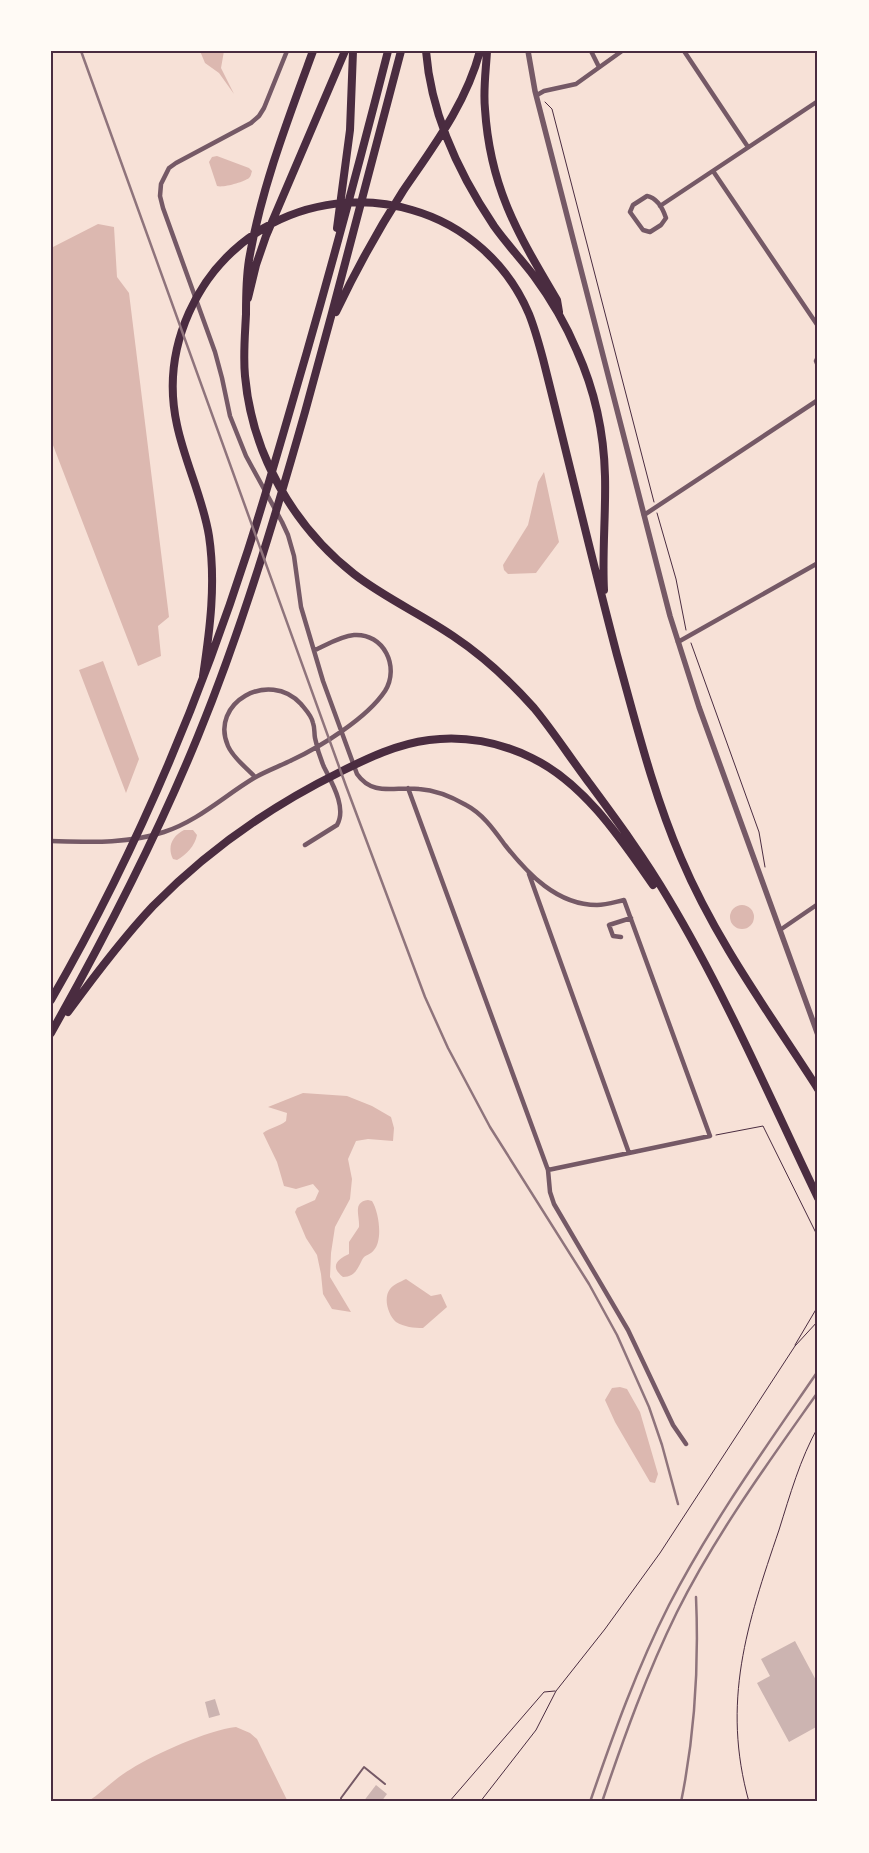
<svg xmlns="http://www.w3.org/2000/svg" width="869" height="1853" viewBox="0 0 869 1853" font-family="Arial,sans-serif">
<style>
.water{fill:#dcb8b0}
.building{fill:#ccb4b1}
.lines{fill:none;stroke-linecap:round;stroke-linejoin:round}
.path{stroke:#4a2c40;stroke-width:1}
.service{stroke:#755966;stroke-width:2}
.minor{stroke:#755966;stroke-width:4.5}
.tertiary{stroke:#755966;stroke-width:5.5}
.motorway{stroke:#4a2c40;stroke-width:8}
.rail{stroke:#8f747c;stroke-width:2.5}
.neatline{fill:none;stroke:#4a2c40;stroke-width:2}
</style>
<rect width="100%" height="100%" fill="#f7e1d7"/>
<!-- water -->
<path class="water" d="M200 51H224L221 68 234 94 219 73 205 63Z
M217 156 249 168 252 171C251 174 251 176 249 178 244 182 223 188 217 186L209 162 212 157Z
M98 224 114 227 117 277 129 293 169 617 158 626 161 656 138 666 51 440V248Z
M544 472 559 542 536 573 508 574 504 570 503 565 528 525 538 482Z
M103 661 139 759 126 793 79 670Z
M184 830H193L197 835C195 846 186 855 177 860L173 859C167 847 172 836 184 830Z
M730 917a12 12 0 1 1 24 0a12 12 0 1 1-24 0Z
M303 1093 347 1096 372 1106 391 1117 394 1128 393 1141 368 1139 356 1141 348 1159 352 1179 350 1199 335 1227 331 1253 330 1277 351 1312 332 1309 323 1294 321 1274 317 1255 306 1238 295 1212 297 1208 315 1200 319 1191 313 1184 296 1189 284 1186 277 1162 263 1133C271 1127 279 1127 286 1121L287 1113 268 1107Z
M368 1200 372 1201C379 1212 383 1240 374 1250 371 1255 365 1254 362 1260 358 1268 355 1277 343 1277 329 1266 338 1259 349 1254V1242L359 1227C360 1216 352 1202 368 1200Z
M406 1279 431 1296 441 1294 447 1307 423 1328C414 1328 404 1327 396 1322 388 1315 383 1298 390 1289 394 1284 400 1282 406 1279Z
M620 1387 627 1389 640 1412 658 1474 655 1483 650 1482 615 1422 605 1400 612 1388Z
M236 1727 250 1733 257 1739 288 1802H87C103 1792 115 1778 131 1769 155 1754 208 1730 236 1727Z"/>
<!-- building -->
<path class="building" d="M795 1641 818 1684V1726L789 1742 757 1683 770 1676 761 1659Z
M215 1699 220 1715 209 1718 205 1702Z
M376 1785 387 1794 381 1802H363Z"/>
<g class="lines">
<!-- path -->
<path class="path" d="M545 102 552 109 654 502
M657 513 676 579 686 630
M691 643 759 832 765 867
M716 1135 763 1126 818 1237
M795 1345 818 1306
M449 1802 544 1692 555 1691
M480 1802 536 1730 556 1691 605 1629 660 1553 795 1346 818 1321
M749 1802C721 1702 747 1624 779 1530 790 1495 800 1459 818 1427"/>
<!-- service -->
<path class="service" d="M341 1802V1798L364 1767 385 1784"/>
<!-- minor -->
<path class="minor" d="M287 51 264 108 259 116 251 123 176 163 169 168 161 184 160 196 163 208 215 352 222 378 230 416 246 456 282 522 288 535 294 556 301 607 323 681 357 774C373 797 395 786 419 789 435 790 452 797 466 805 483 814 494 830 505 845 528 874 557 905 597 905 606 905 615 902 624 900L710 1136 548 1170 408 788
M591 51 599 67
M684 51 748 147
M537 95 544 91 576 84 622 51
M713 171 818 326
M647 196C657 198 663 209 666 218L661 225 650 232 643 230 630 212 633 205Z
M660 206 818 101
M818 357 816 361 818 366
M644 515 818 400
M678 642 818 563
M255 777C246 767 233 758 228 746 209 703 269 669 301 704 305 709 312 716 313 723 315 728 314 733 315 738 317 748 320 758 324 767 332 783 347 808 337 825L305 845
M51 841C89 842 128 844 164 832 198 821 224 796 254 778 266 771 280 766 292 760 322 746 367 718 385 691 400 667 384 633 354 635 341 636 326 645 315 650
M529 874 629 1153
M780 930 818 904
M621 937 613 936 609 925 631 918
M548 1170 550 1192 554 1204 628 1330 673 1425 686 1444"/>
<!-- tertiary -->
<path class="tertiary" d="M528 51 535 91 670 616 699 707 818 1035"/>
<!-- motorway -->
<path class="motorway" d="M313 51C288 119 261 189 249 260 246 279 246 296 246 314 245 335 243 355 245 376 252 454 293 526 354 574 385 598 421 614 453 636 483 656 510 681 534 708 553 731 569 756 587 780 615 818 644 857 668 898 725 993 770 1098 818 1198
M426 51C431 114 459 174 494 226 506 243 521 259 534 276 551 299 566 325 577 351 595 391 604 434 605 476 606 514 602 552 604 590
M487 51C486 70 483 90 485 109 490 188 518 234 557 300L559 312
M337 228 350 130 353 51
M248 298 256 265 266 236 345 51
M336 312C356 270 378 230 403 191 433 147 466 104 480 51
M203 676C210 629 216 583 209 536 203 498 185 463 177 425 160 348 197 268 264 228 308 202 363 195 412 210 465 225 508 264 529 314 535 329 539 344 543 359 568 458 591 556 617 655 636 723 653 793 681 858 716 941 770 1014 818 1089
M51 1000C133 858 198 705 248 550 269 485 287 420 306 355 335 254 362 153 388 51
M68 1012C95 975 122 939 153 906 208 850 271 806 340 772 368 758 397 744 429 740 463 735 500 742 532 758 584 783 621 839 653 885
M51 1033C105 937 156 839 198 736 241 631 274 521 305 412 338 292 370 172 401 51"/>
<!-- rail -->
<path class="rail" d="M81 51 346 786 425 997 448 1048 490 1127 589 1284 617 1335 649 1407 662 1445 678 1504
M590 1802C613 1735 637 1668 669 1605 712 1522 766 1447 818 1371
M602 1802C624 1737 647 1673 677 1612 716 1534 768 1463 818 1392
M681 1802C695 1734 699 1667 696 1597"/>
</g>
<!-- border -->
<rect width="869" height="1853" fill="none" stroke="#fffaf5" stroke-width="105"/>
<rect x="52" y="52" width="764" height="1748" class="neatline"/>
</svg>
